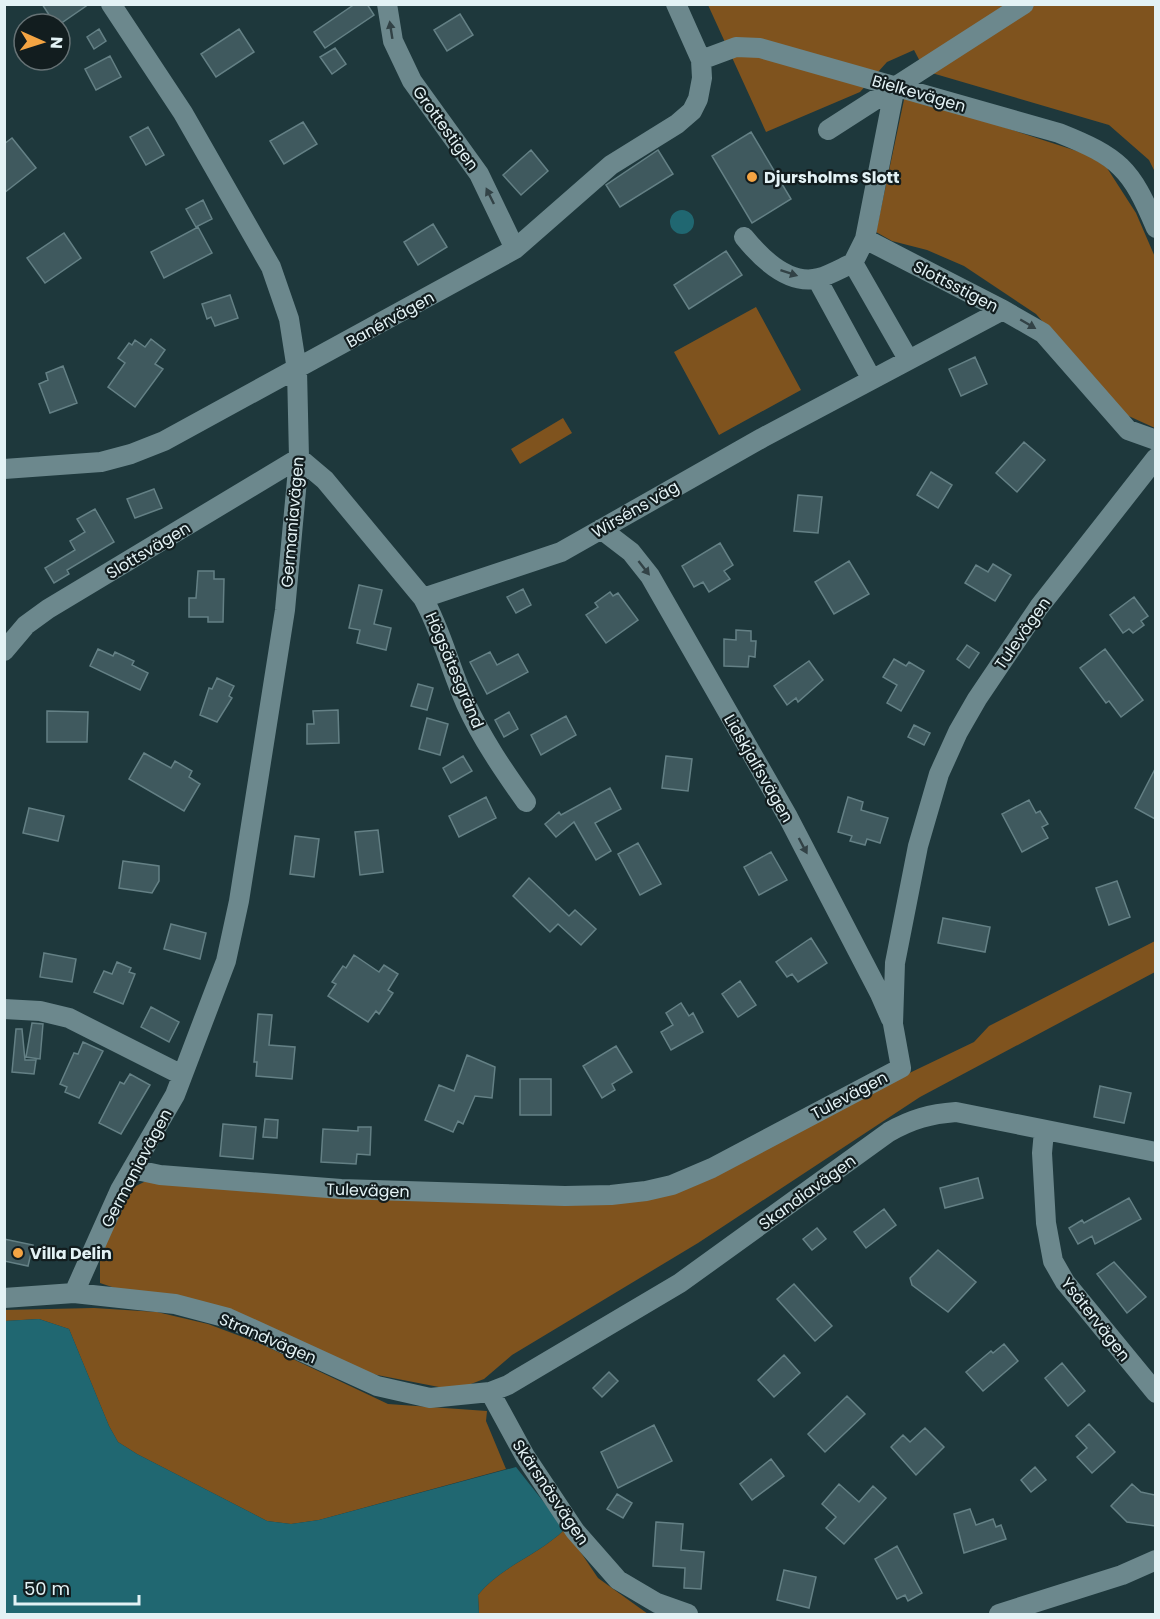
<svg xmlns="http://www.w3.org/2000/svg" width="1160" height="1619" viewBox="0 0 1160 1619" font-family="Poppins,sans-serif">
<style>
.green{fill:#7f531e}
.water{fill:#206771}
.building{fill:#3f595e;stroke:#648085;stroke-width:1.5}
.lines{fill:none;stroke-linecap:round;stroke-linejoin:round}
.minor{stroke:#6c888d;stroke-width:20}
.oneway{fill:#324246}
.poi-dot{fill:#f4a443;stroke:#121d1f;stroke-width:2}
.labels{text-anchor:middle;stroke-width:4.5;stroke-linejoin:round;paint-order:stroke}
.street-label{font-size:16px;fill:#e3f2f5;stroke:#121d1f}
.poi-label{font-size:16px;font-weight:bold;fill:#e3f2f5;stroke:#121d1f;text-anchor:start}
</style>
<rect width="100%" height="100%" fill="#1e383c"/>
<!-- green -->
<path class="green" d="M708 5H1155V172L1149 160 1109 125 925 71 914 50 887 62 860 92 766 132Z
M905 95 1089 155 1107 168 1136 213 1155 257V428L1122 413 1036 314 964 266 927 250 892 241 876 232Z
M756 307 801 390 719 435 674 352Z
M563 418 572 433 520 464 511 449Z
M1155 941V972L920 1097 698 1243 512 1355 484 1379 463 1387 444 1388 372 1374 100 1283V1250L134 1187 146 1181 655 1195 974 1042 989 1026Z
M94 1308 157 1312 208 1324 259 1343 388 1404 487 1411 486 1421 506 1469 319 1520 291 1524 267 1521 137 1454 118 1442 109 1426 69 1329 39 1319 5 1321 4 1310Z
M565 1529 598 1578 648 1614H479L478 1595C501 1566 539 1555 565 1529Z"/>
<!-- water -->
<path class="water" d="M670 222a12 12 0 1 1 24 0a12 12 0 1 1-24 0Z
M39 1319 69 1329 109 1426 118 1442 137 1454 267 1521 291 1524 319 1520 516 1467 565 1529C539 1555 501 1566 478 1595L479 1614H5L4 1321Z"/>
<!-- building -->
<path class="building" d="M42 4H89L60 24H55Z
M355 4H367L374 15 325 48 314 32Z
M460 14 473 35 447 51 434 30Z
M99 29 106 41 94 49 87 37Z
M239 29 254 52 216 77 201 54Z
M335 48 346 64 332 74 320 57Z
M110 56 121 77 96 90 85 69Z
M303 122 317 144 284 164 270 141Z
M148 127 164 155 146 165 130 137Z
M751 132 791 199 752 223 712 156Z
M12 138 36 168 4 193V144Z
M531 150 548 171 521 195 503 175Z
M658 150 673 174 620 207 606 185Z
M203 200 212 219 196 227 186 209Z
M433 224 447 247 418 265 404 242Z
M198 227 212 253 164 278 151 252Z
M64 233 81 258 45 283 27 258Z
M726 251 742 275 689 309 674 285Z
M230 295 238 318 215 326 211 317 207 319 202 304Z
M151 339 165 350 155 364 163 369 135 407 108 387 125 363 118 358 129 343 132 345 135 340 145 347Z
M975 357 987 384 961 396 949 369Z
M63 366 77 403 50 413 39 384 48 380 46 373Z
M1024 442 1045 460 1017 492 996 473Z
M931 472 952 485 938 508 917 495Z
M154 489 162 508 135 518 127 499Z
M798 495 822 497 818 533 794 531Z
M95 509 114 542 67 570 69 574 54 583 45 568 75 550 70 541 85 532 77 519Z
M720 543 733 565 724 571 730 579 709 592 703 582 694 587 682 566Z
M849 561 869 594 834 614 815 582Z
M993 564 1011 575 995 601 965 583 976 565 988 572Z
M198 571H214V579H224L223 622H208V617H189V598H196Z
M359 585 382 590 374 624 391 628 386 650 357 643 360 630 349 628Z
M523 589 531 605 516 613 507 597Z
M610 592 613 596 618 593 638 620 606 643 586 615 598 607 595 603Z
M1134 597 1148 616 1141 621 1144 625 1133 633 1129 629 1123 633 1110 615Z
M736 630 751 631V641H756L755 657 749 656 748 667 724 666V639L736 640Z
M967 645 979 653 969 668 957 659Z
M98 649 113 656 115 652 134 661 132 665 148 673 140 690 90 666Z
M1105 649 1143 700 1121 717 1109 701 1106 703 1080 668Z
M490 652 497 665 518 654 528 672 487 694 470 662Z
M894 659 906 666 909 662 924 671 901 711 887 703 897 685 883 677Z
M809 661 823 680 798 702 796 698 787 705 774 686Z
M217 678 234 686 229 696 232 698 217 722 200 715 209 688 212 689Z
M418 684 433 688 427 710 411 706Z
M338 710 339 743 307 744V724H314L313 711Z
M47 711 88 712 87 742H47Z
M509 712 518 729 504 737 495 720Z
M566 716 576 735 541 755 531 735Z
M427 718 448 724 440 755 419 749Z
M914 725 930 733 924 745 908 737Z
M144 753 171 768 175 761 192 771 189 777 200 784 184 811 129 779Z
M463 756 472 771 451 783 443 768Z
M666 756 692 759 688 791 662 788Z
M1155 769V819L1135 808Z
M610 788 621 809 595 823 611 851 596 860 574 822 556 837 545 824 559 812 561 815Z
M486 797 496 818 459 837 449 816Z
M848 797 863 802 861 810 888 818 880 843 867 839 865 845 850 841 852 836 838 832Z
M1029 800 1036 813 1040 811 1048 824 1042 827 1048 838 1022 852 1002 814Z
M29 808 64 816 58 841 23 833Z
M378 830 383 872 360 875 355 832Z
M295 836 319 839 314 877 290 874Z
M638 843 661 884 640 895 618 854Z
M771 852 787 880 759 895 744 867Z
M123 861 159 866V881L152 893 119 888Z
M529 878 569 916 575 910 596 929 581 945 558 924 550 932 513 896Z
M1117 881 1130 917 1109 925 1096 888Z
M943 918 990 927 985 952 938 943Z
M171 924 206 933 200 959 164 949Z
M811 938 827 963 798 982 792 974 787 977 776 962Z
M44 953 76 959 72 982 40 977Z
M354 955 379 972 384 965 398 974 388 990 393 993 379 1014 376 1011 368 1022 328 996 336 984 332 982 343 966 346 968Z
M117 962 131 968 129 972 135 974 123 1004 94 992 104 971 112 974Z
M740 981 756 1005 738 1017 722 994Z
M681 1003 689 1016 693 1013 703 1032 671 1050 661 1032 673 1025 666 1013Z
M151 1007 179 1022 169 1042 141 1027Z
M258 1014 272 1015 269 1045 295 1047 292 1079 256 1076 257 1062H254Z
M32 1023 43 1024 40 1059 26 1057Z
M16 1029H22L25 1060H36L34 1074 12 1072Z
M83 1042 103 1051 79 1098 65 1092 67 1087 60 1084 74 1053 78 1054Z
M616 1046 632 1072 612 1084 615 1090 602 1098 583 1066Z
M467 1055 495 1067 492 1098 475 1096 463 1124 458 1121 453 1132 425 1120 439 1085 454 1091Z
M130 1074 150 1085 121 1134 99 1123 120 1082 124 1084Z
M520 1079H551V1115H520Z
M1100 1086 1131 1093 1124 1123 1094 1117Z
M265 1119 278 1120 277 1138 263 1137Z
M223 1124 256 1127 253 1159 220 1156Z
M358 1127H371L370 1155 357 1154 356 1164 321 1162 323 1129 358 1131Z
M978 1178 983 1198 945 1208 940 1188Z
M1129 1198 1141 1219 1095 1244 1092 1236 1078 1244 1069 1228 1082 1220 1084 1223Z
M884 1209 896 1225 866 1248 854 1232Z
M817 1228 826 1239 812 1250 803 1239Z
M4 1239 33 1245 28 1266 4 1261Z
M938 1250 976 1282 948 1312 912 1285 910 1278Z
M1114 1262 1146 1297 1127 1313 1097 1274Z
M794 1284 832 1326 815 1341 777 1299Z
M1004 1344 1018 1361 983 1391 966 1372 991 1351 993 1353Z
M784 1355 800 1373 774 1397 758 1380Z
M1062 1363 1085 1391 1068 1406 1045 1378Z
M609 1372 618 1381 602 1397 593 1388Z
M847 1396 865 1414 825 1452 808 1434Z
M1089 1424 1115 1452 1092 1473 1077 1457 1087 1448 1076 1436Z
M654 1425 672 1461 618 1488 601 1452Z
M925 1428 944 1447 916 1475 891 1447 903 1435 910 1442Z
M771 1459 784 1476 752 1500 740 1484Z
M1035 1467 1046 1480 1031 1492 1021 1480Z
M839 1484 859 1502 873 1486 886 1498 844 1544 826 1528 836 1517 822 1504Z
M1132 1484 1141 1492 1155 1495V1526L1127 1522 1111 1506Z
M617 1494 632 1503 623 1518 607 1509Z
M970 1509 976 1525 993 1519 996 1527 1001 1525 1006 1539 964 1553 954 1514Z
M656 1522 683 1524 681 1550 704 1552 701 1589 684 1588 685 1568 653 1566Z
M897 1546 922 1593 908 1601 905 1595 897 1599 875 1559Z
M784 1570 816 1577 809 1608 777 1600Z"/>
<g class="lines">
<!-- minor -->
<path class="minor" d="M387 4 393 41 412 81 479 174 515 249
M701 60 736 47 760 48 1059 133C1119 157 1131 168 1156 228
M828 130 1024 4
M744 237C761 258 789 286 819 278 830 275 842 268 853 263L865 239 1003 310 1043 333 1128 430 1156 440
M865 239 895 86
M853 263 908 359
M817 279 871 378
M4 469 101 462 131 454 164 441 515 249 611 165 677 124 692 111 698 99 702 78 701 60 676 4
M601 529 631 552 650 576 788 817 880 994 891 1019
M423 598C442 632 450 669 466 704 482 739 504 771 526 802
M4 651 26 625 48 609 299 458 325 480 423 598 561 552 762 438 1003 310
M4 1009 40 1011 69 1018 182 1075
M1044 1131 1042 1153 1046 1223 1053 1261 1065 1282 1156 1393
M132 1169 160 1175 341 1189 565 1196 611 1195 646 1191 672 1185 712 1168 901 1068 893 1024 895 963 918 846 939 774 958 732 977 699 1039 607 1156 458
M74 1293 120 1190 175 1095 226 961 239 901 285 610 299 458 297 370 289 319 271 267 183 113 111 4
M4 1298 74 1293 175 1304 228 1318 377 1386 430 1398 490 1392 508 1385 680 1283 889 1132C912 1119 930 1114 956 1112L1156 1152
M490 1392 525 1456 575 1531 618 1580 657 1603 688 1614
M999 1614 1122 1575 1156 1560"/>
</g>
<!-- one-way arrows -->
<defs><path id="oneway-solid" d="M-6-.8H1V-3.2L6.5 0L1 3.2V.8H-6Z" transform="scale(1.5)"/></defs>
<g class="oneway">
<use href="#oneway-solid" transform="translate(391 30) rotate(-99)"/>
<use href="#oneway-solid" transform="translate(490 196) rotate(-116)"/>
<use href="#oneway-solid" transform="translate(789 273) rotate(18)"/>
<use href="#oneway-solid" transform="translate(1028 324) rotate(30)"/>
<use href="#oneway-solid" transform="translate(644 568) rotate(52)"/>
<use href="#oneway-solid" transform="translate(803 846) rotate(62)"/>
</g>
<!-- markers -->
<g class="poi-dot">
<circle cx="752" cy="177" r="6"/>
<circle cx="18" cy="1253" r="6"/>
</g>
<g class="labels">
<!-- street labels -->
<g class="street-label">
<text transform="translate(919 93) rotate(16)" y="6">Bielkevägen</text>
<text transform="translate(446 128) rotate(54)" y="6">Grottestigen</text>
<text transform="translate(956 286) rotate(27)" y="6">Slottsstigen</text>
<text transform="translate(390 319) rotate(-29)" y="6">Banérvägen</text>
<text transform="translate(635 509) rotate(-30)" y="6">Wirséns väg</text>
<text transform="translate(292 522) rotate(-85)" y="6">Germaniavägen</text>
<text transform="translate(148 550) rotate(-31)" y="6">Slottsvägen</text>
<text transform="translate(1022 633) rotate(-55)" y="6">Tulevägen</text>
<text transform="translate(455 670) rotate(67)" y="6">Högsätesgränd</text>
<text transform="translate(759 768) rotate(60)" y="6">Lidskjalfsvägen</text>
<text transform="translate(849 1095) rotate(-28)" y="6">Tulevägen</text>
<text transform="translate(136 1168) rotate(-62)" y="6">Germaniavägen</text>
<text transform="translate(368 1190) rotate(2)" y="6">Tulevägen</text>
<text transform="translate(807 1192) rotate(-36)" y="6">Skandiavägen</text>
<text transform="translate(1096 1319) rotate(52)" y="6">Ysätervägen</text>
<text transform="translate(268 1338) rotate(23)" y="6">Strandvägen</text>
<text transform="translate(551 1492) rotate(56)" y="6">Skärsnäsvägen</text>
</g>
<!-- poi labels -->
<g class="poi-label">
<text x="764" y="183">Djursholms Slott</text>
<text x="30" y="1259">Villa Delin</text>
</g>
</g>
<!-- border -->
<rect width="1160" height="1619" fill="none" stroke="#e3f2f5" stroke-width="12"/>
<!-- north arrow -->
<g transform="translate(42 42) rotate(93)"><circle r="28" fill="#121d1f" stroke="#667275" stroke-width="1.5"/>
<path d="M0-4.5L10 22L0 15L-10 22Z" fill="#f4a443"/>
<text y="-9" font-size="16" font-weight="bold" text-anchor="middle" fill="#e3f2f5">N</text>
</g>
<!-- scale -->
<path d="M15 1595v9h124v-9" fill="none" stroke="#e3f2f5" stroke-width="3"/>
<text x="24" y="1595" font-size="18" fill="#e3f2f5" stroke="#121d1f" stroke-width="4.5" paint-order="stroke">50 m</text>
</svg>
